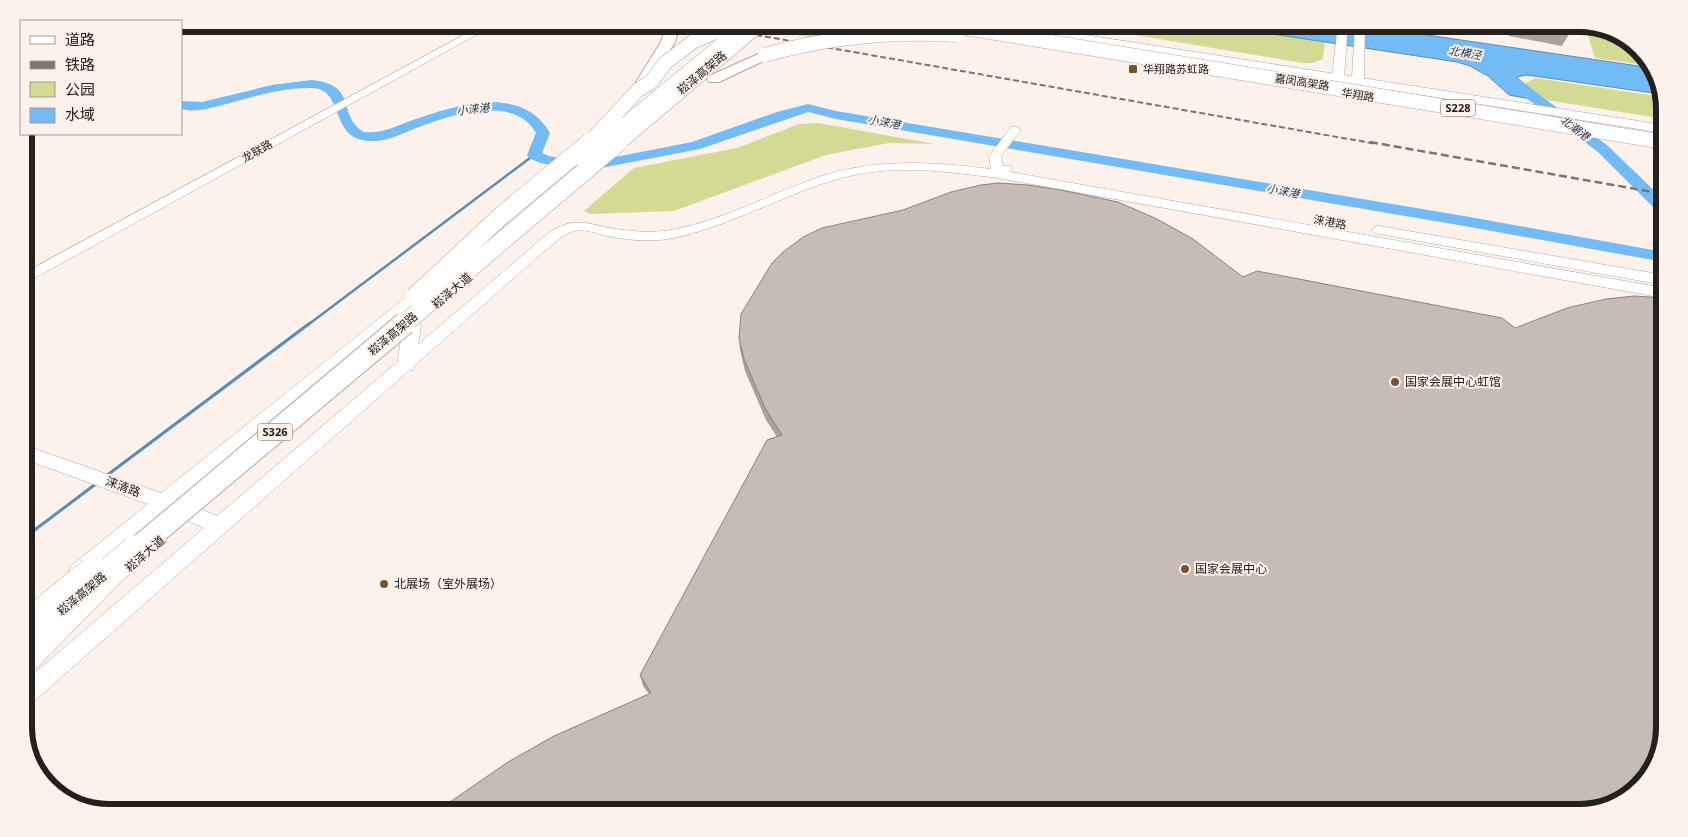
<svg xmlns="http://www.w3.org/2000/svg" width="1688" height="837" viewBox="0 0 1688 837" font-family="'Open Sans','Noto Sans SC',sans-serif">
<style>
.green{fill:#d3da93}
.water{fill:#73bbf4;stroke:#5b8cb4}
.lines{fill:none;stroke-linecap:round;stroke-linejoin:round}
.stream-far1{stroke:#5b8cb4;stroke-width:2.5}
.stream{stroke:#5b8cb4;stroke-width:3}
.river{fill:#73bbf4;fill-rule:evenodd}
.street-casing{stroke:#b2a7a1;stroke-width:2}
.secondary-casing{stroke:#b2a7a1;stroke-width:1}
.primary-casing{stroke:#b2a7a1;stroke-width:1}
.highway-casing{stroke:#b2a7a1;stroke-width:2}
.street{fill:#fff;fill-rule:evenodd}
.secondary{fill:#fff;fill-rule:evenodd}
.primary{fill:#fff;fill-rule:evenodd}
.highway{fill:#fff;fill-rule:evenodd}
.rail-far1{stroke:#7c7571;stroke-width:2;stroke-dasharray:6 3;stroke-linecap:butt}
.rail{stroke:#7c7571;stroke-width:2.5;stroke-dasharray:8 4;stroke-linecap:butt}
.secondary-bridge-far1-casing{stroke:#b2a7a1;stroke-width:12;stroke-linecap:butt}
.secondary-bridge-casing{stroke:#b2a7a1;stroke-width:15;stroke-linecap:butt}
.highway-bridge-far3-casing{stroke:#b2a7a1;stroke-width:15;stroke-linecap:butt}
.highway-bridge-far2-casing{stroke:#b2a7a1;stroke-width:19;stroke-linecap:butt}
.highway-bridge-far1-casing{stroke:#b2a7a1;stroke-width:24;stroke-linecap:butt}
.highway-bridge-casing{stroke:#b2a7a1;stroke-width:30;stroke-linecap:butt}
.secondary-bridge-far1{stroke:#fff;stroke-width:11}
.secondary-bridge{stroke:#fff;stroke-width:14}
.highway-bridge-far3{stroke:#fff;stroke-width:14}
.highway-bridge-far2{stroke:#fff;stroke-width:18}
.highway-bridge-far1{stroke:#fff;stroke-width:22}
.highway-bridge{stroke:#fff;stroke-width:29}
.wall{fill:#aaa19c}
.building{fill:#c6bbb5;stroke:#8b837f}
.poi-dot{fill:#78532d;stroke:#fcf1eb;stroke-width:2}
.labels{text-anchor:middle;stroke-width:4;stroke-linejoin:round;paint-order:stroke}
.far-water-label{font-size:11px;font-style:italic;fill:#13324a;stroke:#fcf1eb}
.far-poi-label{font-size:11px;fill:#24201e;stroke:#fcf1eb;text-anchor:start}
.far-street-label{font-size:11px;fill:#24201e;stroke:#fcf1eb}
.shield{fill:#fcf1eb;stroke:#655f5c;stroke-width:1}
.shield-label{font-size:11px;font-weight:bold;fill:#24201e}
.street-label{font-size:12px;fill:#24201e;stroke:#fcf1eb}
.poi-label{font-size:12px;fill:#24201e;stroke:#fcf1eb;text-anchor:start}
.rim{fill:none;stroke:#24201e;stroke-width:6}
</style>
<rect width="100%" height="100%" fill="#fcf1eb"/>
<!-- green -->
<path class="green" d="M783 24H893L891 28 817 38 775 32Z
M1109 24H1207L1325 42 1323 59 1312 63H1303L1111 31 1106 28Z
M1586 29 1617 33 1650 62 1651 66 1595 58Z
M1536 78 1662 97 1664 104V119L1547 100 1524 84Z
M818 123 935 144 889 143 826 155 674 211 591 214 584 211 634 168 737 148 799 124Z"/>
<!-- water -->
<path class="water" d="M1206 24H1352L1652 68 1660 94 1527 75 1516 77 1547 102 1509 95 1488 76 1470 66 1457 62Z"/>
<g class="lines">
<!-- stream-far1 -->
<path class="stream-far1" d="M309 324 534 155"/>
<!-- stream -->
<path class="stream" d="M106 476 310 323
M24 538 97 483"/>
<!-- river -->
<path class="river" d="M1515 79 1520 80 1608 146 1664 200V214L1658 212 1598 152 1510 86 1508 83Z
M311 80C359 84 336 115 364 132 382 134 396 126 413 120 455 106 522 83 550 133L542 153 549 156 585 163 692 142 777 112 808 104 836 111 1464 216 1664 252V262L1464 226 836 119 808 112 700 149 585 171 540 163 529 158 527 155 536 133C514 93 447 116 414 129 401 134 388 141 374 141 327 143 347 89 312 88 283 87 253 97 226 104 211 108 197 113 181 109V101L202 102 272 85Z"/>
<!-- street casing -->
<g class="street-casing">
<path id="street" d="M544 24H574L653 30 657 32 653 34 548 26Z"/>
</g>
<!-- secondary casing -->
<g class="secondary-casing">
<path id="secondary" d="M484 24H496L24 284V273Z
M1089 24H1099L1086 39H1078L1077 37Z
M1338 24H1348L1344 77 1340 83 1352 78 1355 24H1365L1364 80 1362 82 1343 89 1336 90 1333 93 1329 94 1323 91 1332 77Z
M1015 126 1021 130 1001 156 1003 166H1011L1012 169 1010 172 1664 288V298L998 178C950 172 902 165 854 175 790 189 734 227 668 239 648 242 627 240 607 236 598 234 584 228 574 231 561 235 550 247 540 255L32 703 24 706V682L204 528 166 511 85 578 78 580 71 578 68 572 71 566 148 504 24 459V445L161 493 421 285H431L434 288 431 291 179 500 217 516 530 249C541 239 553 228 567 224 583 219 600 227 616 229 636 232 656 233 676 229 727 219 773 192 822 176 878 158 934 162 991 169L989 156 1011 127Z
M1379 226 1664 275V285L1374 233 1372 230 1374 227Z"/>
</g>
<!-- primary casing -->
<g class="primary-casing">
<path id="primary" d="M988 24H1015L1664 125V133L994 28Z
M412 320 418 322 421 326 415 365 413 370 406 371 399 370 397 365 403 326 406 322Z"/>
</g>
<!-- highway casing -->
<g class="highway-casing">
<path id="highway" d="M667 24H680L675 42 643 93H633L631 90 661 42Z
M765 51 772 55 770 58 719 82H709L707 79 709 76Z
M1186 53 1256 63 1261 64 1263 67 1261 70 1256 71 1181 60 1179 57 1181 54Z"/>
</g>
<!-- street -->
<use href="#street" class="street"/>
<!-- secondary -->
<use href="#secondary" class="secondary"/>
<!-- primary -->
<use href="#primary" class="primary"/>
<!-- highway -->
<use href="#highway" class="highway"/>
<!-- rail-far1 -->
<path class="rail-far1" d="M694 24 1377 144"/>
<!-- rail -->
<path class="rail" d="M1370 142 1664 194"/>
<!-- secondary-bridge-far1 casing -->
<g class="secondary-bridge-far1-casing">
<path id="secondary-bridge-far1" d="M599 144 744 24"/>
</g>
<!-- secondary-bridge casing -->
<g class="secondary-bridge-casing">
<path id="secondary-bridge" d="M581 159 601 142"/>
</g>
<!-- highway-bridge-far3 casing -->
<g class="highway-bridge-far3-casing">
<path id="highway-bridge-far3" d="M940 24 1664 142
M765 55C829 37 891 31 957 35
M588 144 638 90 651 82 665 63 694 41 734 24
M618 144 760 24"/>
</g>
<!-- highway-bridge-far2 casing -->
<g class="highway-bridge-far2-casing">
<path id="highway-bridge-far2" d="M414 297 502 215 590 142
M404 324 619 142"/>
</g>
<!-- highway-bridge-far1 casing -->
<g class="highway-bridge-far1-casing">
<path id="highway-bridge-far1" d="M134 551 405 323"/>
</g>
<!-- highway-bridge casing -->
<g class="highway-bridge-casing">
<path id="highway-bridge" d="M24 628 93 571
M24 660 113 569 136 550"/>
</g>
<!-- secondary-bridge-far1 -->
<use href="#secondary-bridge-far1" class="secondary-bridge-far1"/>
<!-- secondary-bridge -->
<use href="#secondary-bridge" class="secondary-bridge"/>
<!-- highway-bridge-far3 -->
<use href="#highway-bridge-far3" class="highway-bridge-far3"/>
<!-- highway-bridge-far2 -->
<use href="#highway-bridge-far2" class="highway-bridge-far2"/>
<!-- highway-bridge-far1 -->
<use href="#highway-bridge-far1" class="highway-bridge-far1"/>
<!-- highway-bridge -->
<use href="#highway-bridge" class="highway-bridge"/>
</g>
<!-- wall -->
<path class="wall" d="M1469 24H1572L1573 27 1562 46 1509 36 1506 33 1493 32 1492 34 1475 33Z
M1243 277 1502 318 649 694 643 686 640 675 777 437 766 420 745 371 740 350 739 338Z"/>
<!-- building -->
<path class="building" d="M1554 24H1572L1573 27Z
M998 183 1028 185 1061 190 1118 202 1155 218 1193 239 1243 277 1257 271 1502 318 1515 328 1567 308 1606 299 1634 296 1664 298V727L1656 765 1626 799 1579 813H434L508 762 554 736 651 693 640 675 767 440 782 435 765 408 744 359 739 338 741 314 772 263 782 253 803 237 822 228 903 210 951 192 981 185Z"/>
<!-- markers -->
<g class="poi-dot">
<rect x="1128" y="64" width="10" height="10" rx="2.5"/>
<circle cx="1395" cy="382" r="5"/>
<circle cx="1185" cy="569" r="5"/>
<circle cx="384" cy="584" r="5"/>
</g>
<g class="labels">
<!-- far-water labels -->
<g class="far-water-label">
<text transform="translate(1465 53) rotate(9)" y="4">北横泾</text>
<text transform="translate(473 109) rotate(-6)" y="4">小涞港</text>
<text transform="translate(884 122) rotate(10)" y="4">小涞港</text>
<text transform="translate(1575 128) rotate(37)" y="4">北潮港</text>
<text transform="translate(1283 191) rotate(10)" y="4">小涞港</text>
</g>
<!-- far-poi labels -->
<g class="far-poi-label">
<text x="1143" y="73">华翔路苏虹路</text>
</g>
<!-- far-street labels -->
<g class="far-street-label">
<text transform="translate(1302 82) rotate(9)" y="4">嘉闵高架路</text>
<text transform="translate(1358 95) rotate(9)" y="4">华翔路</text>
<text transform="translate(257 151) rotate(-29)" y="4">龙联路</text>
<text transform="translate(1330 222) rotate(10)" y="4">涞港路</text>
</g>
<!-- shield labels -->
<g class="shield">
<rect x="1440.5" y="99.5" width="35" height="17" rx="4"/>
<rect x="257.5" y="423.5" width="35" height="17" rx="4"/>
</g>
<g class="shield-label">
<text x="1458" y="112">S228</text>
<text x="275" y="436">S326</text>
</g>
<!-- street labels -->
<g class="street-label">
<text transform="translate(702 73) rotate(-40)" y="4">崧泽高架路</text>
<text transform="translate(452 291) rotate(-40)" y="4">崧泽大道</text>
<text transform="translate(393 334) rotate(-40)" y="4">崧泽高架路</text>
<text transform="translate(123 487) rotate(20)" y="4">涞清路</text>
<text transform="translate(145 554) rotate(-41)" y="4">崧泽大道</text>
<text transform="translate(82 594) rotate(-40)" y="4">崧泽高架路</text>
</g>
<!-- poi labels -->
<g class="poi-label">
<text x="1405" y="386">国家会展中心虹馆</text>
<text x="1195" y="573">国家会展中心</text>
<text x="394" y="588">北展场（室外展场）</text>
</g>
</g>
<!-- crop -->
<path d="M0 0H1688V837H0ZM109 32H1579A77 77 0 0 1 1656 109V727A77 77 0 0 1 1579 804H109A77 77 0 0 1 32 727V109A77 77 0 0 1 109 32Z" fill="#fcf1eb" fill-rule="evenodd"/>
<path class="rim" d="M109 32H1579A77 77 0 0 1 1656 109V727A77 77 0 0 1 1579 804H109A77 77 0 0 1 32 727V109A77 77 0 0 1 109 32Z"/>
<!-- legend -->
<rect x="20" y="20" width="162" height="115" fill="#fcf1eb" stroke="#a69d99"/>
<rect x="30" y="36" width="25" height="8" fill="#ffffff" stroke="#a69d99"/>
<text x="65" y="45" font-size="15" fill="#24201e">道路</text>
<rect x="30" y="61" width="25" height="8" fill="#7c7571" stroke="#a69d99"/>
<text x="65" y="70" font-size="15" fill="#24201e">铁路</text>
<rect x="30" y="82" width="25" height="15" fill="#d3da93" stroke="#a69d99"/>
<text x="65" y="95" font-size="15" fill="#24201e">公园</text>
<rect x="30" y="108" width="25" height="15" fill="#73bbf4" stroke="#a69d99"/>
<text x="65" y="120" font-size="15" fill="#24201e">水域</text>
</svg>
